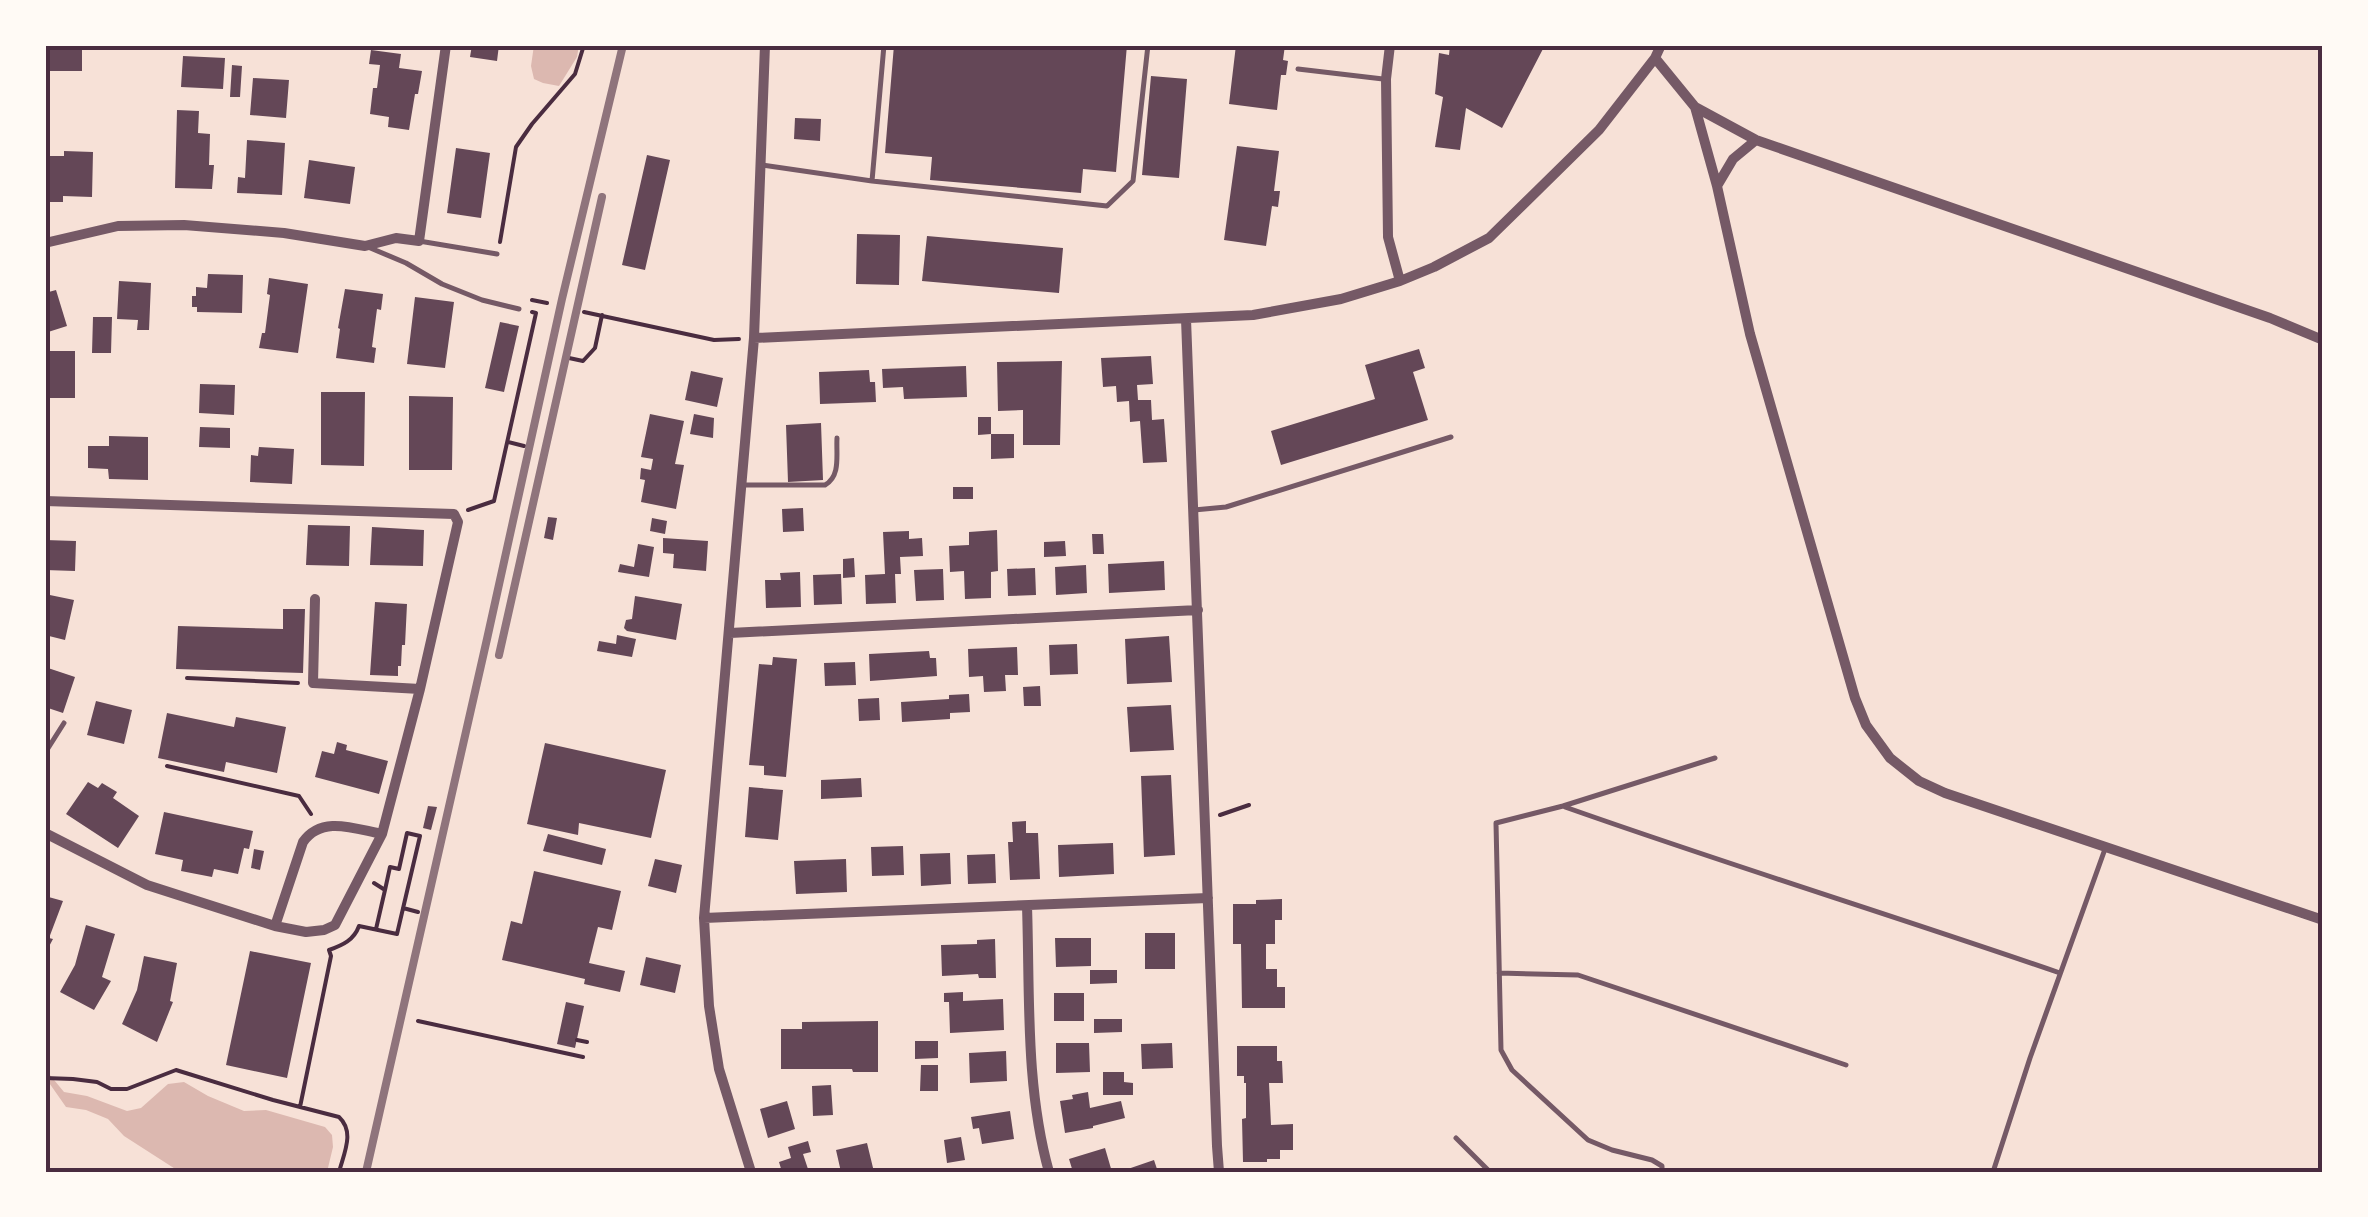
<svg xmlns="http://www.w3.org/2000/svg" width="2368" height="1217" viewBox="0 0 2368 1217" font-family="'Nunito Sans',sans-serif">
<style>
.water{fill:#dcb8b0}
.building{fill:#644757}
.lines{fill:none;stroke-linecap:round;stroke-linejoin:round}
.path{stroke:#4a2c40;stroke-width:4}
.service{stroke:#755966;stroke-width:5}
.minor{stroke:#755966;stroke-width:10}
.rail{stroke:#8f747c;stroke-width:8}
.neatline{fill:none;stroke:#4a2c40;stroke-width:4}
</style>
<rect width="100%" height="100%" fill="#f7e1d7"/>
<!-- water -->
<path class="water" d="M534 45H579L577 57 559 86 543 83 534 79 531 66Z
M45 1069 64 1092 87 1096 127 1111 141 1108 168 1084 184 1082 208 1096 244 1111 266 1110 325 1127 332 1135 333 1147 327 1172H180L124 1136 108 1119 86 1110 66 1107 45 1077Z"/>
<!-- building -->
<path class="building" d="M45 45H82V71H45Z
M472 45H499L497 61 470 57Z
M894 45H1127L1116 172 1083 169 1081 193 930 180 932 157 885 153Z
M1236 45H1285L1283 60 1288 61 1286 75H1281L1277 110 1229 104Z
M1450 45H1545L1502 128 1466 108 1460 150 1435 147 1443 97 1435 94 1439 53 1449 55Z
M371 50 401 54 399 68 422 71 418 94H415L409 130 388 127 389 117 370 114 373 88H377L380 65 369 64Z
M183 56 225 58 223 89 181 87Z
M232 65 242 66 240 97H230Z
M1151 76 1187 79 1179 178 1142 175Z
M253 78 289 80 286 118 250 115Z
M177 110 199 111 198 133 210 134 209 165H214L212 189 175 188Z
M795 118 821 119 820 141 794 139Z
M247 140 285 143 282 195 237 193 238 177 245 178Z
M1237 146 1279 151 1274 191H1280L1278 207 1272 206 1266 246 1224 240Z
M456 148 490 153 481 218 447 213Z
M64 151 93 152 92 197 63 196V202H45V156H64Z
M647 155 670 160 645 270 622 265Z
M309 160 355 167 350 204 304 198Z
M857 234 900 235 899 285 856 284Z
M927 236 1063 248 1059 293 922 281Z
M208 274 243 275 242 313 197 312V307H192V296H196V287L207 288Z
M269 278 308 284 298 353 259 348 262 333H265L270 295 267 294Z
M119 281 151 283 149 330H137L138 320 117 319Z
M345 289 383 294 381 310 377 309 372 347 376 348 374 363 336 358 340 329 338 328Z
M56 290 67 326 45 333V293Z
M415 297 454 302 445 368 407 364Z
M93 317H112L111 353H92Z
M500 322 519 326 504 392 485 388Z
M1419 349 1425 368 1413 372 1428 420 1281 465 1271 431 1375 399 1365 365Z
M45 351H75V398H45Z
M1151 356 1153 384 1137 385 1138 400H1151L1152 420 1164 419 1167 462 1143 463 1140 421 1130 422 1129 401 1117 402 1116 386 1103 387 1101 358Z
M1062 361 1060 445H1023V410L998 411 997 362Z
M966 366 967 397 904 399 903 387 883 388 882 369Z
M869 370 870 382H875L876 402 820 404 819 372Z
M691 371 723 378 717 407 685 400Z
M200 384 235 385 234 415 199 413Z
M321 392H365L364 466 321 465Z
M409 396 453 397 452 470H409Z
M650 414 684 421 675 464 684 465 676 509 641 502 645 480 640 479 641 468 651 470 653 459 641 457Z
M694 414 714 418 713 438 690 434Z
M978 417H991V434L978 435Z
M821 423 823 480 788 482 786 425Z
M200 427 230 428V448L199 447Z
M991 434H1014V458L991 459Z
M109 436 148 437V480L109 479 108 469 88 468V446H109Z
M259 447 294 449 292 484 250 482 251 455 258 456Z
M953 487H973V499H953Z
M803 508 804 531 783 532 782 509Z
M548 517 557 518 553 540 544 538Z
M652 518 667 521 665 534 650 531Z
M308 525 350 526 349 566 306 565Z
M372 527 424 530 423 566 370 565Z
M997 530 998 571 991 572V598L965 599 964 571 950 572 949 546 969 545V532Z
M909 531V539L922 538 923 556 900 557 901 574H895L896 603 866 604 865 575 885 574 883 532Z
M1092 534H1103L1104 554H1093Z
M663 538 708 541 706 571 673 568 674 554 663 553Z
M45 540 76 541 75 571 45 570Z
M1065 541 1066 556 1044 557V542Z
M638 544 654 547 649 577 618 572 620 564 634 567Z
M854 558 855 577 843 578V559Z
M1164 561 1165 590 1109 593 1108 564Z
M1086 565 1087 593 1056 595 1055 567Z
M1035 568 1036 595 1008 596 1007 569Z
M943 569 944 600 916 601 914 570Z
M800 572 801 607 766 608 765 580H781L780 573Z
M841 574 842 604 814 605 813 575Z
M45 594 74 600 65 640 45 635Z
M635 596 682 604 676 640 627 631 624 628 626 620 632 619Z
M375 602 407 604 405 645H402L401 666H398V676L370 675Z
M283 609H305L303 673 176 669 178 626 283 629Z
M617 635 636 639 632 657 597 651 599 641 616 644Z
M1169 636 1172 682 1127 684 1125 639Z
M1077 644 1078 674 1050 675 1049 645Z
M1017 647 1018 675H1005L1006 691 984 692 983 676 969 677 968 649Z
M929 651 930 658H936L937 676 870 681 869 654Z
M773 657 797 659 786 777 764 775V766L749 765 759 664 772 665Z
M855 662 856 685 825 686 824 663Z
M45 667 75 677 63 713 45 707Z
M1040 686 1041 706H1024L1023 687Z
M969 694 970 712 950 713V719L902 722 901 702 949 699V695Z
M879 698 880 720 859 721 858 699Z
M96 701 132 710 124 744 87 735Z
M1171 705 1174 750 1130 752 1127 707Z
M167 713 234 727 236 717 286 727 277 773 226 762 224 772 158 758Z
M337 742 347 745 346 750 388 761 379 794 315 777 322 751 334 754Z
M545 743 666 770 651 838 579 823 578 835 527 824Z
M1171 775 1175 855 1144 857 1141 776Z
M861 778 862 797 821 799V780Z
M88 782 98 788 102 783 117 792 113 798 139 816 118 848 66 814Z
M749 787 783 790 778 840 745 837Z
M428 806 437 807 431 830 423 828Z
M164 812 253 831 249 849 244 848 238 874 214 869 212 877 181 871 183 860 155 854Z
M1026 821V833H1038L1040 879 1010 880 1008 842H1013L1012 822Z
M548 834 606 849 602 865 543 851Z
M1113 843 1114 874 1059 877 1058 845Z
M903 846 904 875 872 876 871 847Z
M254 849 264 851 260 870 251 868Z
M950 853 951 884 921 886 920 854Z
M995 854 996 883 968 884 967 855Z
M655 859 682 865 676 893 648 886Z
M846 859 847 892 796 894 794 861Z
M534 871 621 891 612 930 598 927 589 963 625 971 620 992 584 984 585 979 502 960 511 921 522 924Z
M45 896 63 901 49 938 53 939 45 954Z
M1282 899V920H1275V944H1266V969H1277V987H1285V1008H1242L1241 944H1233V904H1256V900Z
M86 925 115 934 102 977 111 981 94 1010 60 992 75 965Z
M1145 933H1175V969H1145Z
M1055 938H1091V966L1056 967Z
M995 939 996 978H979L978 974 942 976 941 945 977 944V940Z
M250 951 311 963 287 1078 226 1065Z
M144 956 177 963 170 1001 173 1002 157 1042 122 1024 137 990Z
M646 957 681 965 675 993 640 985Z
M1090 970H1117V983L1090 984Z
M963 992V1001L1003 999 1004 1030 950 1033 949 1002H944V993Z
M1054 993H1084V1021H1054Z
M566 1002 584 1006 575 1048 557 1044Z
M1094 1019H1122V1032L1094 1033Z
M878 1021V1072H853L852 1069H781V1029H802V1022Z
M915 1041H938V1058L915 1059Z
M1056 1043H1089L1090 1072 1056 1073Z
M1172 1043 1173 1068 1142 1069 1141 1044Z
M1237 1046H1277V1061H1282L1283 1083H1269L1271 1125 1293 1124V1150H1280V1159H1267V1162H1243L1242 1119 1246 1118V1083H1244V1076H1237Z
M1006 1051 1007 1081 970 1083 969 1053Z
M921 1065H938V1091H920Z
M1103 1072H1124V1082L1133 1083V1095H1103Z
M831 1085 833 1115 813 1116 812 1086Z
M1088 1092 1090 1108 1121 1101 1125 1118 1093 1126V1128L1065 1133 1060 1101 1073 1099 1072 1095Z
M787 1101 795 1129 768 1138 760 1109Z
M1010 1111 1014 1139 982 1144 979 1128 973 1129 971 1117Z
M961 1137 965 1160 947 1163 944 1140Z
M808 1141 811 1152 803 1154 809 1172H782L779 1162 791 1158 788 1147Z
M867 1143 874 1172H841L836 1150Z
M1105 1148 1112 1172H1073L1069 1159Z
M1154 1160 1158 1172H1122V1171Z"/>
<g class="lines">
<!-- path -->
<path class="path" d="M500 242 516 147 532 124 575 74 584 45
M532 300 547 303
M584 312 714 340 739 339
M569 358 583 361 595 348 602 315
M508 442 524 446
M468 510 494 501 536 313 532 312
M187 678 298 683
M167 766 299 796 311 814
M1220 815 1249 805
M403 908 418 912
M376 929 385 890
M329 950C343 945 354 940 359 926L397 934 420 836 407 833 399 869 390 867 385 890 374 883
M418 1021 583 1057
M577 1040 587 1042
M45 1078 73 1079 97 1082 111 1089H127L176 1070 273 1100 339 1117C355 1132 344 1153 339 1172
M300 1107 331 956 329 950"/>
<!-- service -->
<path class="service" d="M1298 69 1383 79
M762 165 872 181 1107 206 1133 181 1148 45
M872 181 884 45
M419 241 497 254
M368 247 406 263 442 284 482 300 519 309
M744 485H825C841 476 836 455 837 438
M1194 510 1226 507 1451 437
M45 753 64 723
M1565 807C1729 865 1895 916 2060 973
M1499 973 1578 975 1846 1065
M1456 1138 1490 1172
M1662 1172V1166L1652 1160 1612 1150 1588 1140 1512 1070 1501 1050 1496 823 1563 806 1715 758
M1993 1172 2030 1058 2105 849"/>
<!-- minor -->
<path class="minor" d="M1390 45 1386 79 1388 237 1400 281
M1655 58 1695 107 1756 140 2270 318 2323 340
M1695 107 1717 186 1750 334 1855 698 1866 725 1890 758 1919 781 1945 793 2323 920
M1717 186 1733 159 1756 140
M45 243 118 226 184 225 284 233 365 246 396 238 419 241 446 45
M1186 319 1217 1146 1219 1172
M754 338 1253 315 1341 299 1400 281 1434 267 1489 238 1599 130 1655 58 1661 45
M45 501 454 514 458 522 420 689 382 834 335 925 324 930 306 932 275 926 147 885 45 833
M315 599 313 683 420 689
M730 633 1198 610
M1027 906C1030 994 1025 1086 1049 1172
M704 918 1208 898
M275 926 303 842C322 815 355 829 382 834
M751 1172 719 1069 709 1006 704 918 754 338 765 45"/>
<!-- rail -->
<path class="rail" d="M499 655 602 197
M366 1172 487 639 562 299 623 45"/>
</g>
<!-- border -->
<rect width="2368" height="1217" fill="none" stroke="#fffaf5" stroke-width="95"/>
<rect x="48" y="48" width="2272" height="1122" class="neatline"/>
</svg>
